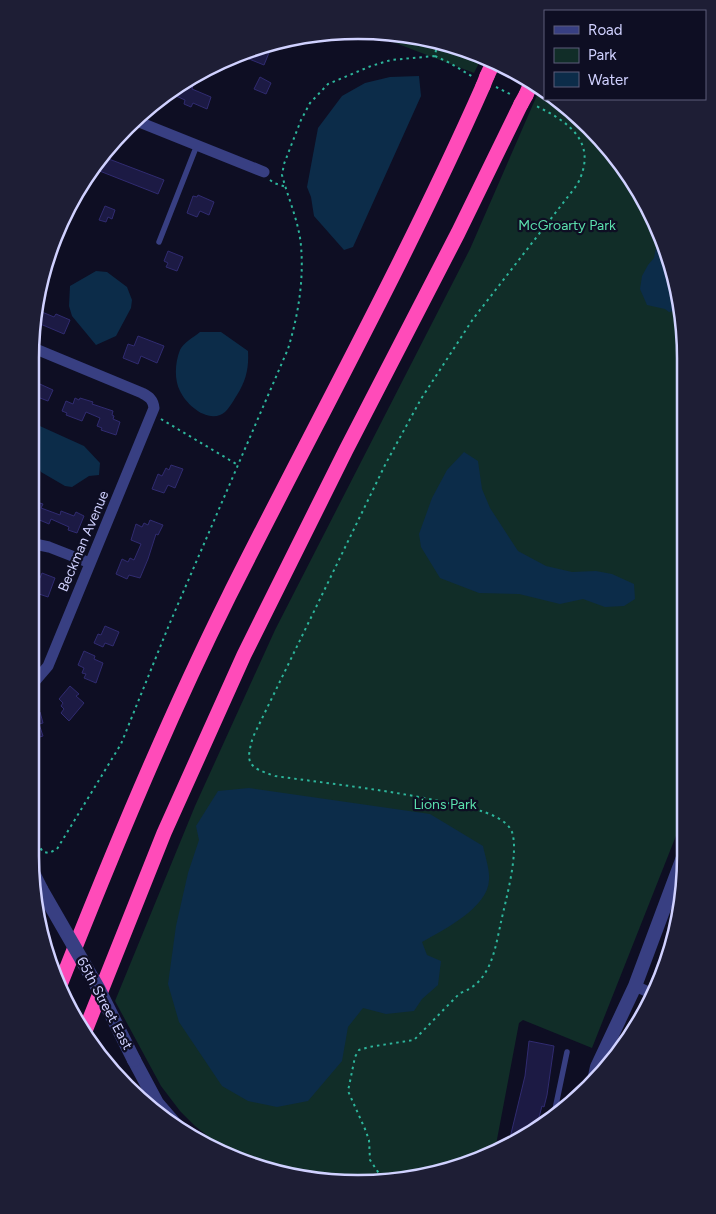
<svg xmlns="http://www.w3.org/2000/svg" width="716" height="1214" viewBox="0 0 716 1214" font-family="Figtree,sans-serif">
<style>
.green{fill:#112d28}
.water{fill:#0c2c49}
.building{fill:#1c1a44;stroke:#302b70}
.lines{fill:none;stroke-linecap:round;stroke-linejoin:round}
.path{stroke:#2db59b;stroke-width:2;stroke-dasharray:2.5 4;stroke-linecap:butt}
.service{stroke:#383f82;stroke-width:5.5}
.minor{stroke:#383f82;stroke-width:11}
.tertiary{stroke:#383f82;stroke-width:14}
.motorway{stroke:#ff4bb9;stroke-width:15}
.tertiary-bridge{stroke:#383f82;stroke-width:14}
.motorway-bridge{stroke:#ff4bb9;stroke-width:15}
.labels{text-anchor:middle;stroke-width:4.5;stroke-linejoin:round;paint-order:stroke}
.park-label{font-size:14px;fill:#5be0ad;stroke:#0e0e23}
.street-label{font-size:14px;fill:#d0d1ff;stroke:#0e0e23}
.rim{fill:none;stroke:#d0d1ff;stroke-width:2.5}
</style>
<rect width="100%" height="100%" fill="#0e0e23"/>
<!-- green -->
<path class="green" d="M364 31 422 36 483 55 474 73Z
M541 86 545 89V99H557L590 126 642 194 669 253 685 336V813L592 1048 523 1020 519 1023 495 1150 464 1166 368 1182 295 1174 274 1171 256 1164 223 1148 195 1126 180 1111 161 1086 115 1001 195 806 275 630 470 249Z"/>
<!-- water -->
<path class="water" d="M419 76 421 96 353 247 344 250 314 216 311 197 307 187 318 128 342 96 365 83 390 77Z
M659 232 669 253 680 310 669 312 665 309 647 305 640 289 642 276 648 265 654 258Z
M96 271 107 272 127 287 132 300 131 308 116 336 96 345 72 316 69 306 70 286Z
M200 332H221L248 351C249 368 246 381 237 395 233 401 227 413 220 415 205 421 186 404 180 391 174 380 175 362 180 350 183 343 194 337 200 332Z
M31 422 84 446 100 463 99 475 89 476 72 487 65 486 41 472 34 457 31 456Z
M464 452 478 461 482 489 490 508 518 551 546 566 572 572 596 571 612 574 634 584 635 599 624 606 605 607 583 599 560 604 519 594 479 593 440 578 421 547 419 534 432 498 447 470Z
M249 788 430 814 483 846C485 856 490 870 489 880 488 908 443 930 422 942L427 955 441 961 438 985 422 999 414 1011 386 1014 363 1008 348 1027 342 1061 308 1101 277 1107 248 1101 222 1086 179 1022 168 984 176 926 188 873 199 840 196 826 218 791Z"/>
<!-- building -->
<path class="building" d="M273 43 264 65 249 59 253 49Z
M260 77 271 83 266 94 254 89Z
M184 81 193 85 192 89 211 97 207 109 193 103 191 107 184 104 185 100 176 96 181 82Z
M101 156 164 180 158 194 92 168Z
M198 195 214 202 209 215 200 211 197 217 187 213 193 196 197 197Z
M105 206 115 210 112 219 108 217 106 222 99 220Z
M168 251 183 257 177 271 166 267 168 263 164 261Z
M42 312 54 317 56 314 70 320 64 334 38 323Z
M138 336 164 346 157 363 141 356 138 364 123 358 128 344 134 346Z
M31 380 53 390 48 401 40 398 39 401 31 397Z
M75 398 79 400 80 398 93 402 92 404 113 411 112 415 114 416 113 419 120 422 116 435 101 430 102 428 97 426 100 418 86 412 82 421 66 415 67 413 62 411 66 401 73 404Z
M171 465 183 469 175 488 168 485 164 493 152 489 158 474 162 476 166 468 169 470Z
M30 500 43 504 41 508 60 515 61 511 74 516 76 512 84 516 77 533 68 530 69 527 51 519 49 524 30 516Z
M150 520 163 525 158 535 156 534 148 559 140 578 129 575 127 579 116 574 122 559 128 562 130 558 134 560 141 544 131 540 136 524 142 527 144 523 148 525Z
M42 573 55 578 48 597 30 591V574L40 578Z
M105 626 119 632 113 646 105 643 103 647 94 643 98 634 101 635Z
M84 651 95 656 94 659 103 663 96 683 84 678 86 674 82 673 84 668 78 665Z
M70 686 79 694 76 696 84 703 69 721 61 713 64 709 61 706 63 703 59 699Z
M40 712 43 723 39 724 43 736 30 740V715Z
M529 1041 554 1046 547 1095 544 1107 542 1106 538 1121 545 1123 509 1142 525 1076Z"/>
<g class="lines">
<!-- path -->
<path class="path" d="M435 56 450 63 473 77
M496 87 512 95
M270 180 274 183 286 187
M161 419 238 465
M30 832 43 852 49 853 57 849 121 744 169 625 288 349C298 316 304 281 301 246 299 222 288 198 282 175L284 164 301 120 310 103 328 84 371 66 391 60 435 56 436 50 430 39
M389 1179 380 1175 370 1160 369 1140 365 1129 348 1091 355 1057 359 1050 369 1047 414 1040 460 993C491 983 495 949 501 922 506 899 519 853 512 832 508 821 491 814 481 811 469 807 456 805 444 802 389 790 332 784 275 776 248 767 245 764 253 737L386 463 421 399 473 319 577 185C599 143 570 122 534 105"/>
<!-- service -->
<path class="service" d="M159 242 197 145
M553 1119 567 1052"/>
<!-- minor -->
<path class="minor" d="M134 120 264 172
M30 543 49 547 90 563
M30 687 48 666 154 408C153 399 149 397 142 393L31 347
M635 986 653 994"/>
<!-- tertiary -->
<path class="tertiary" d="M33 873 41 889
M134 1060 157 1103 181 1131
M595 1076 597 1067 635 986 685 852"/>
<!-- motorway -->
<path class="motorway" d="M487 76 494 61
M526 95 532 81
M60 985C112 854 166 723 229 596 314 426 406 260 483 86
M85 1031 164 833 244 655 346 450 458 233 521 104"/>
<!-- tertiary-bridge -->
<path class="tertiary-bridge" d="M41 889 98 988 134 1060"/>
<!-- motorway-bridge -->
<path class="motorway-bridge" d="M483 86 487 76
M521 104 526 95"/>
</g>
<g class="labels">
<!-- park labels -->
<g class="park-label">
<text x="567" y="230">McGroarty Park</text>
<text x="445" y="809">Lions Park</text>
</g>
<!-- street labels -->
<g class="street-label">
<text transform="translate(83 541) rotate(-67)" y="5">Beckman Avenue</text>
<text transform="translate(105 1003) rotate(62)" y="5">65th Street East</text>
</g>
</g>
<!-- crop -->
<path d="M0 0H716V1214H0ZM358 39H358A319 319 0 0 1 677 358V856A319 319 0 0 1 358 1175H358A319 319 0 0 1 39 856V358A319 319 0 0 1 358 39Z" fill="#1e1e35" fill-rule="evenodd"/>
<path class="rim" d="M358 39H358A319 319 0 0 1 677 358V856A319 319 0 0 1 358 1175H358A319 319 0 0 1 39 856V358A319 319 0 0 1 358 39Z"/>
<!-- legend -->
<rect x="544" y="10" width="162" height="90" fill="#0e0e23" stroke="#5c5c7b"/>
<rect x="554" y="26" width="25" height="8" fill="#383f82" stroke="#5c5c7b"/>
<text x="588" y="35" font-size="15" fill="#d0d1ff">Road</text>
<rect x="554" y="48" width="25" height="15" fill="#112d28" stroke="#5c5c7b"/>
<text x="588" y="60" font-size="15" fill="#d0d1ff">Park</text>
<rect x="554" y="72" width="25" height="15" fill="#0c2c49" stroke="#5c5c7b"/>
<text x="588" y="85" font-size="15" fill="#d0d1ff">Water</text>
</svg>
